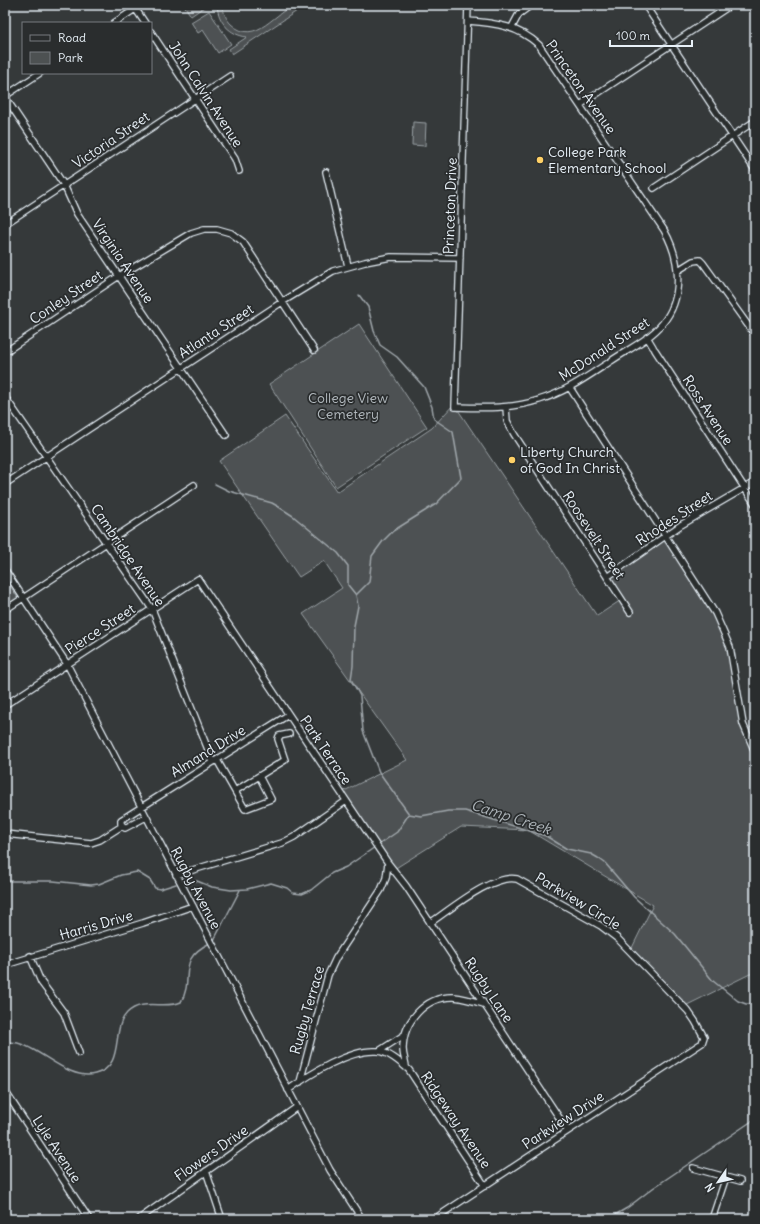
<svg xmlns="http://www.w3.org/2000/svg" width="760" height="1224" viewBox="0 0 760 1224" font-family="Delius,sans-serif">
<style>
.green{fill:#4d5152;stroke:#9aa1a5}
.lines{fill:none;stroke-linecap:round;stroke-linejoin:round}
.stream{stroke:#a0a7ac;stroke-width:1.5}
.minor-casing{stroke:#e8f1f8;stroke-width:8}
.minor{stroke:#2a2d2e;stroke-width:5.5}
.poi-dot{fill:#ffd166;stroke:#2a2d2e;stroke-width:1.5}
.labels{text-anchor:middle;stroke-width:3.5;stroke-linejoin:round;paint-order:stroke}
.street-label{font-size:14px;fill:#e8f1f8;stroke:#2a2d2e}
.poi-label{font-size:14px;fill:#e8f1f8;stroke:#2a2d2e;text-anchor:start}
.park-label{font-size:14px;fill:#b2b9be;stroke:#2a2d2e}
.water-label{font-size:15px;font-style:italic;fill:#acb3b8;stroke:#2a2d2e}
</style>
<rect width="100%" height="100%" fill="#35393a"/>
<filter id="ink" filterUnits="userSpaceOnUse"><feTurbulence type="fractalNoise" baseFrequency=".025" numOctaves="2"/><feDisplacementMap in="SourceGraphic" scale="8" xChannelSelector="R" yChannelSelector="G"/><feConvolveMatrix kernelMatrix="1 2 1 2 8 2 1 2 1" color-interpolation-filters="sRGB"/></filter>
<g filter="url(#ink)">
<!-- green -->
<path class="green" d="M184 5H207L191 16Z
M217 5H223C223 12 226 19 231 24 256 48 276 9 296 5 299 4 303 5 306 5L232 54 229 49 247 37C230 35 218 22 217 5Z
M209 11 231 44 218 53 203 30 198 33 191 22Z
M413 122 426 123 425 146 412 145Z
M359 324 427 427 336 487 269 384Z
M454 404 597 616 624 598 610 576 668 536 714 613 727 645 747 730 755 724V974H750L681 1008 631 950 653 905 528 830 461 827 391 871 342 792 407 760 303 614 342 588 324 561 299 577 219 461 285 416 337 492 432 428Z
M5 578 18 598 5 606Z"/>
<g class="lines">
<!-- stream -->
<path class="stream" d="M215 484 229 491 272 503 279 507 293 516 338 553 348 566V585L356 595 358 606 354 626 353 666 351 679 360 696 363 731 379 772 409 814
M356 595 369 582 372 556 383 541 393 531 436 504 461 478 453 432 434 419 432 407 424 387 397 357 380 345 374 331 368 307 359 295
M409 814 421 816 448 811H465L546 836 567 849 591 854 598 858 605 863 634 897 675 934 713 981 738 1001 746 1004H755
M5 881H53L91 885 99 884 121 875 137 872 150 880 155 888 160 889 176 884
M181 881H197L212 887 231 890 247 889 271 883 287 888 293 893 302 894 311 890 332 873 346 867 397 832 409 814
M213 942 240 890
M5 1043C32 1036 64 1082 95 1074 126 1066 110 1030 127 1013 143 997 164 1010 181 1002 195 978 175 960 210 943
M608 1219 627 1208 653 1188 755 1119"/>
<!-- minor casing -->
<g class="minor-casing">
<path id="minor" d="M133 5 145 23
M645 5 755 170
M468 21C496 23 518 26 539 45L664 230C680 258 685 297 662 324 650 339 627 350 611 361 588 376 566 392 539 400 511 409 484 408 455 407L468 5
M114 23 141 5
M512 27 519 14 531 5
M151 32 235 159 239 171
M5 96 40 73
M5 97 64 185 77 214 226 435
M580 105 731 5
M326 172 348 266
M654 188 755 121
M5 224 230 76
M677 271 693 261 700 260 703 263 755 335
M647 337 653 347
M655 350 755 504
M5 352 119 276 191 233 204 229H217L231 233 243 242 314 350
M570 388 715 613 730 647 743 724 755 752
M5 397 152 609 213 762
M506 407 507 421 514 434 630 612
M5 484 282 302 333 271 365 262 391 257 460 258
M5 570 67 664 330 1170 362 1219
M607 577 681 525 755 482
M5 610 194 485
M5 705 198 579 388 863 406 886 568 1131
M217 760 245 809 271 799 259 776
M235 791 285 760 278 739 279 736 289 734
M146 817 125 828 121 824V820L288 715
M5 834 91 843 100 840 122 826
M176 875 282 843 294 837 346 801
M430 923C451 909 492 874 517 879L601 926 618 939 688 1011 695 1021 704 1037 702 1043 434 1219
M30 956 41 982 64 1013 79 1053
M5 965 143 923 193 906
M379 1051 404 1035
M406 1067C406 1062 403 1056 403 1049 403 1022 425 996 454 997 464 998 474 1001 484 1004
M300 1082 328 975 336 958 381 890 386 878 388 863
M288 1090C310 1074 350 1049 377 1051 389 1052 401 1063 409 1070L485 1186
M5 1091 89 1219
M693 1168 740 1181
M206 1171 222 1219
M139 1219 297 1107
M712 1219 726 1177"/>
</g>
<!-- minor -->
<use href="#minor" class="minor"/>
</g>
</g>
<!-- markers -->
<g class="poi-dot">
<circle cx="540" cy="160" r="4"/>
<circle cx="512" cy="460" r="4"/>
</g>
<g class="labels">
<!-- street labels -->
<g class="street-label">
<text transform="translate(581 87) rotate(55)" y="5">Princeton Avenue</text>
<text transform="translate(206 94) rotate(57)" y="5">John Calvin Avenue</text>
<text transform="translate(111 140) rotate(-34)" y="5">Victoria Street</text>
<text transform="translate(450 206) rotate(-88)" y="5">Princeton Drive</text>
<text transform="translate(123 261) rotate(56)" y="5">Virginia Avenue</text>
<text transform="translate(66 297) rotate(-34)" y="5">Conley Street</text>
<text transform="translate(216 331) rotate(-33)" y="5">Atlanta Street</text>
<text transform="translate(604 349) rotate(-33)" y="5">McDonald Street</text>
<text transform="translate(708 410) rotate(57)" y="5">Ross Avenue</text>
<text transform="translate(674 518) rotate(-33)" y="5">Rhodes Street</text>
<text transform="translate(594 535) rotate(57)" y="5">Roosevelt Street</text>
<text transform="translate(128 555) rotate(56)" y="5">Cambridge Avenue</text>
<text transform="translate(100 629) rotate(-33)" y="5">Pierce Street</text>
<text transform="translate(326 750) rotate(56)" y="5">Park Terrace</text>
<text transform="translate(208 751) rotate(-32)" y="5">Almand Drive</text>
<text transform="translate(196 888) rotate(62)" y="5">Rugby Avenue</text>
<text transform="translate(578 901) rotate(31)" y="5">Parkview Circle</text>
<text transform="translate(96 925) rotate(-16)" y="5">Harris Drive</text>
<text transform="translate(489 990) rotate(56)" y="5">Rugby Lane</text>
<text transform="translate(307 1010) rotate(-74)" y="5">Rugby Terrace</text>
<text transform="translate(456 1120) rotate(56)" y="5">Ridgeway Avenue</text>
<text transform="translate(563 1120) rotate(-33)" y="5">Parkview Drive</text>
<text transform="translate(57 1149) rotate(57)" y="5">Lyle Avenue</text>
<text transform="translate(211 1153) rotate(-35)" y="5">Flowers Drive</text>
</g>
<!-- poi labels -->
<g class="poi-label">
<text x="548" y="157">College Park<tspan x="548" dy="16">Elementary School</tspan></text>
<text x="520" y="457">Liberty Church<tspan x="520" dy="16">of God In Christ</tspan></text>
</g>
<!-- park labels -->
<g class="park-label">
<text x="348" y="403">College View<tspan x="348" dy="16">Cemetery</tspan></text>
</g>
<!-- water labels -->
<g class="water-label">
<text transform="translate(511 817) rotate(18)" y="5">Camp Creek</text>
</g>
</g>
<!-- margin -->
<rect width="760" height="1224" fill="none" stroke="#2a2d2e" stroke-width="20"/>
<rect x="10" y="10" width="740" height="1204" fill="none" stroke="#e8f1f8" stroke-width="1.5" filter="url(#ink)"/>
<!-- legend -->
<rect x="22" y="22" width="130" height="52" fill="#2a2d2e" stroke="#767b7f"/>
<rect x="30" y="35" width="20" height="6" fill="#2a2d2e" stroke="#767b7f"/>
<text x="58" y="42" font-size="12" fill="#e8f1f8">Road</text>
<rect x="30" y="52" width="20" height="12" fill="#4d5152" stroke="#767b7f"/>
<text x="58" y="62" font-size="12" fill="#e8f1f8">Park</text>
<!-- north arrow -->
<g transform="translate(718 1182) rotate(236)" stroke="#2a2d2e" stroke-width="3" paint-order="stroke">
<path d="M0-3L7 15L0 10L-7 15Z" fill="#e8f1f8"/>
<text y="-6" font-size="11" font-weight="bold" text-anchor="middle" fill="#e8f1f8">N</text>
</g>
<!-- scale -->
<path d="M610 40v6h82v-6" fill="none" stroke="#e8f1f8" stroke-width="2"/>
<text x="616" y="40" font-size="12" fill="#e8f1f8" stroke="#2a2d2e" stroke-width="3" paint-order="stroke">100 m</text>
</svg>
